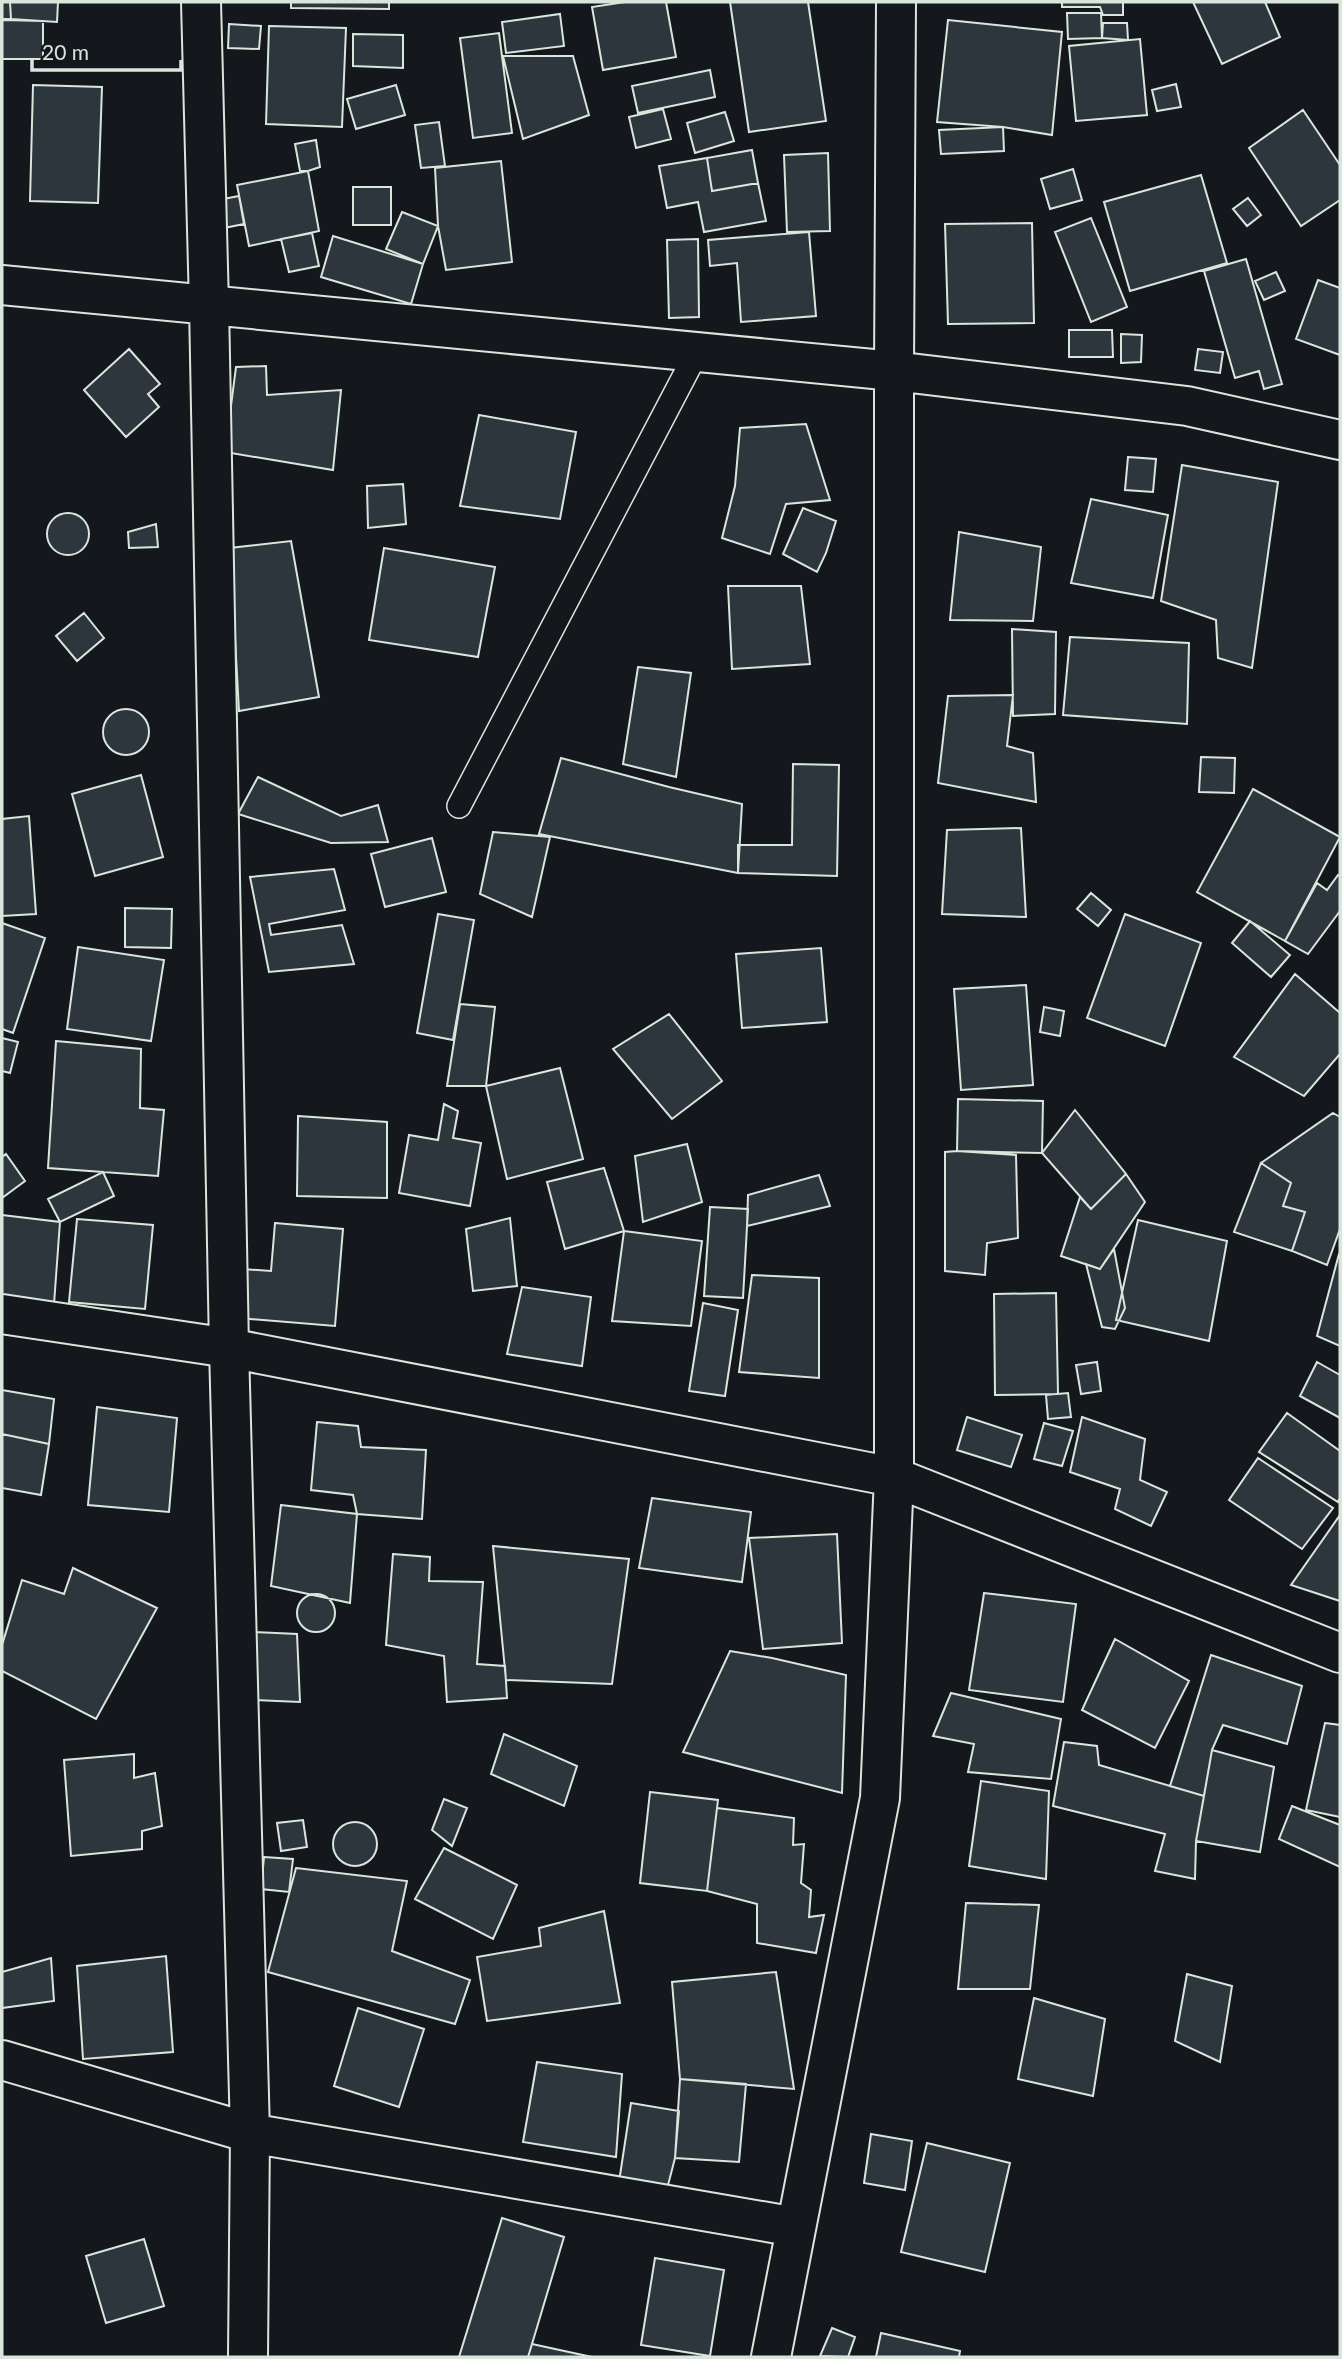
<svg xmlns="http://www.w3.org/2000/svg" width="1342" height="2359" viewBox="0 0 1342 2359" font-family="Lato,sans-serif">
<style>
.building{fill:#2c363c;stroke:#d8e6dc;stroke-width:2}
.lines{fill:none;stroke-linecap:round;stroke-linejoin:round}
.service-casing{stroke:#d8e6dc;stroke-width:26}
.minor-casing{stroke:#d8e6dc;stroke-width:42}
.service{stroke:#14181c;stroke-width:23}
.minor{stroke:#14181c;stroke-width:38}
</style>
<rect width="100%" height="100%" fill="#14181c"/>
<!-- building -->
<path class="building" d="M2 2H10L11 19H2Z
M10 2H58L57 22 11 19Z
M291 2H389V9L291 8Z
M625 2H666L676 57 603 70 592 7Z
M730 2H808L826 121 749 132Z
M1062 2H1123V15H1103L1100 7H1062Z
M1193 2H1265L1280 37 1222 64Z
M1067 13H1101L1102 38 1068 39Z
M560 14 564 46 506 53 502 22Z
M2 20 43 21V59H2Z
M948 20 1062 32 1052 135 1003 127 937 122Z
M1103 23H1127L1128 40 1102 38Z
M229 24 261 26 259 49 228 48Z
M269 26 346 28 342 127 266 124Z
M499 33 512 133 473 138 460 38Z
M353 34 403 35V68L353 66Z
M1140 39 1147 115 1076 121 1069 46Z
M503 56H573L589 115 523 139Z
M710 70 715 97 638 113 632 86Z
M1176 84 1181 107 1157 111 1152 90Z
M33 85 102 87 98 203 30 201Z
M396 85 405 115 356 129 347 99Z
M663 109 671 139 636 148 629 117Z
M1303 110 1340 165V200L1301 226 1249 148Z
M725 112 734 141 695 153 687 123Z
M439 122 445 166 421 168 415 125Z
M1003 127 1004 151 941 154 939 130Z
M316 140 320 167 308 171H300L295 144Z
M752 150 758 183 712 191 707 158Z
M828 153 830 231 787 232 784 155Z
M707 158 712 191 758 183 766 221 704 232 698 202 667 208 659 166Z
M501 161 512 262 446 270 438 226 435 168Z
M1073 169 1082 200 1050 209 1041 179Z
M308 171 319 231 249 246 237 185Z
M1201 175 1227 263 1130 291 1104 202Z
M353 187H391V225H353Z
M239 196 244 224 224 228 218 200Z
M1248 198 1261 215 1247 226 1233 209Z
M402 212 438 226 423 264 386 249Z
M1091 218 1127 307 1091 322 1055 232Z
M1032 223 1034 323 948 324 945 224Z
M809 232 816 316 741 322 737 263 710 266 708 240Z
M312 233 319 266 289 272 281 239Z
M333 236 423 264 411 304 321 277Z
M698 239 699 317 669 318 667 240Z
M1246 259 1282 384 1264 389 1259 371 1235 378 1204 271Z
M1276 272 1285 291 1264 300 1255 281Z
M1318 280 1340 288V355L1296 339Z
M1069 330H1112L1113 357H1069Z
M1121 334 1142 335 1141 362 1121 363Z
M129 349 160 384 148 394 159 407 126 437 84 390Z
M1198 349 1223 352 1220 373 1195 370Z
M266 366 267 395 341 390 333 470 225 452 236 367Z
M479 415 576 432 560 519 460 506Z
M806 424 830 500 786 504 770 554 722 538 735 486 740 428Z
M1128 457 1156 459 1153 492 1125 490Z
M1182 465 1278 482 1252 668 1218 658 1216 620 1161 601Z
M403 484 406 524 368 528 367 486Z
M1091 499 1168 515 1153 598 1071 583Z
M803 508 836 521 826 553 817 572 783 554Z
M47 534a21 21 0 1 1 42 0a21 21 0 1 1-42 0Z
M156 524 158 547 129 548 128 532Z
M959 532 1041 547 1033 621 950 620Z
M291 541 319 697 239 711 230 548Z
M384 548 495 567 478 657 369 640Z
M728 586H801L810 664 732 669Z
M84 613 104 638 77 661 56 636Z
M1012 629 1056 632 1055 714 1013 716Z
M1070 637 1189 643 1187 724 1063 715Z
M638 667 691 673 676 777 623 764Z
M1013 695 1007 746 1033 753 1036 802 938 783 948 696Z
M103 732a23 23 0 1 1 46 0a23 23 0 1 1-46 0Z
M1201 757 1235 758 1234 793 1199 792Z
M561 758 669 787 742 804 738 873 539 834Z
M793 764 839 765 837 876 738 873V845H792Z
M141 775 163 857 95 876 72 794Z
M258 777 341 816 378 805 388 842 331 843 238 814Z
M1253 789 1340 837 1285 941 1197 892Z
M29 816 36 914 2 916V819Z
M1021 828 1026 917 942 914 947 830Z
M493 832 550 837 532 917 480 894Z
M432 838 446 892 385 907 371 854Z
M334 869 345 910 269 924 271 935 342 925 354 964 269 972 250 877Z
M1338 875 1340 876V911L1308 954 1285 941 1317 883 1327 890Z
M1091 893 1111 910 1098 926 1077 909Z
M125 908 172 909 171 948 125 947Z
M438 914 474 920 453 1040 417 1033Z
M1125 914 1201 943 1165 1046 1087 1018Z
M1250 921 1290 955 1271 977 1232 943Z
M2 923 45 938 13 1033 2 1029Z
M78 947 164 960 151 1041 67 1029Z
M821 948 827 1022 742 1028 736 954Z
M1295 974 1340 1013V1054L1304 1096 1234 1057Z
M1026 985 1033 1085 961 1090 954 989Z
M460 1004 495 1007 486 1086H447Z
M1044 1007 1064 1011 1060 1036 1040 1032Z
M669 1014 722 1081 672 1119 613 1049Z
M2 1038 18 1042 10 1073 2 1071Z
M56 1041 141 1049 140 1108 164 1110 158 1176 48 1168Z
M560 1068 583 1159 507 1179 486 1086Z
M958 1099 1043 1101 1042 1153 957 1151Z
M444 1104 458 1111 453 1138 481 1143 470 1206 399 1193 409 1135 438 1140Z
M1075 1110 1126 1174 1091 1209 1042 1153Z
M1333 1113 1340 1117V1229L1327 1265 1292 1251 1305 1212 1283 1206 1291 1183 1261 1163Z
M298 1116 387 1122V1198L297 1196Z
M687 1144 702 1202 643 1222 635 1156Z
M957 1151 1016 1155 1018 1238 987 1243 985 1275 945 1271V1152Z
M6 1154 25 1181 2 1198V1157Z
M1261 1163 1291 1183 1283 1206 1305 1212 1292 1251 1234 1232Z
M604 1168 624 1231 565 1249 547 1182Z
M103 1172 114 1196 60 1222 48 1199Z
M1126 1174 1145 1202 1100 1269 1061 1256 1080 1197 1091 1209Z
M819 1175 830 1206 747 1226 748 1195Z
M710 1207 748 1209 743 1298 704 1296Z
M2 1215 60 1222 54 1304 2 1297Z
M510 1218 517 1286 473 1291 466 1229Z
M77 1219 153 1225 145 1309 69 1302Z
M1138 1220 1227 1241 1209 1341 1116 1320Z
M275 1223 343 1229 335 1326 238 1318 242 1269 271 1271Z
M624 1231 702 1241 691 1326 612 1321Z
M1114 1249 1125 1308 1115 1329 1102 1327 1086 1264 1100 1269Z
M1339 1254H1340V1346L1317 1336Z
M752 1275 819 1278V1378L739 1372Z
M522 1287 591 1297 582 1366 507 1354Z
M1056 1293 1058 1394 995 1395 994 1294Z
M703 1303 738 1310 725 1396 689 1391Z
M1097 1362 1101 1391 1081 1394 1076 1365Z
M1317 1362 1340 1375V1418L1300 1396Z
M2 1390 54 1399 49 1444 2 1434Z
M1068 1393 1071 1417 1048 1419 1046 1395Z
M97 1407 177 1418 169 1512 88 1505Z
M1287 1413 1340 1451V1498L1338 1502 1259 1452Z
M967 1417 1022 1435 1011 1467 957 1450Z
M1082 1417 1145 1439 1140 1480 1167 1492 1151 1526 1115 1509 1120 1489 1070 1472Z
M317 1422 358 1426 361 1447 426 1450 422 1519 357 1514 353 1495 311 1490Z
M1044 1423 1073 1431 1062 1466 1034 1459Z
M2 1434 49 1444 41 1495 2 1488Z
M1258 1458 1333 1508 1302 1549 1229 1500Z
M652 1498 751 1512 742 1582 639 1568Z
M281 1505 357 1514 350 1603 271 1586Z
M1340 1515V1601L1291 1585Z
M837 1534 842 1643 763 1649 749 1538Z
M493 1546 629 1559 612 1684 506 1680Z
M393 1554 430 1557 429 1581 483 1582 477 1664 505 1666 507 1698 447 1702 444 1656 386 1645Z
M73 1568 157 1608 96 1719 2 1671V1645L22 1580 64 1594Z
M984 1593 1076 1604 1063 1702 969 1690Z
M297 1613a19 19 0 1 1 38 0a19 19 0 1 1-38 0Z
M253 1632 297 1634 300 1702 254 1700Z
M1115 1639 1189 1681 1155 1748 1082 1710Z
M730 1651 772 1658 846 1675 842 1793 683 1752Z
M1211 1655 1302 1686 1287 1744 1223 1725 1212 1750 1204 1796 1170 1786Z
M951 1693 1061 1719 1051 1779 968 1772 974 1744 933 1736Z
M1325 1723 1340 1725V1817L1306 1810Z
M504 1734 577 1766 564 1806 491 1774Z
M1064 1742 1097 1746 1099 1765 1204 1796 1196 1841 1195 1879 1155 1871 1165 1834 1053 1806Z
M1212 1750 1274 1767 1260 1852 1196 1841Z
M134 1754V1778L155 1773 162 1826 142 1831V1849L71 1856 64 1760Z
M981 1781 1049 1791 1046 1879 969 1866Z
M650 1792 718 1800 707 1891 640 1883Z
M444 1799 467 1808 452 1846 432 1830Z
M1292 1806 1340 1825V1867L1279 1839Z
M717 1808 794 1818 793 1845 804 1844 801 1883 811 1890 809 1917 824 1915 816 1953 757 1943V1904L707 1891Z
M303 1820 307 1847 281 1851 277 1823Z
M333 1844a22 22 0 1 1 44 0a22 22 0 1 1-44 0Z
M444 1848 517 1885 493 1939 415 1899Z
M264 1857 293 1859 289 1892 261 1889Z
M296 1868 407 1881 392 1951 470 1980 455 2024 268 1972Z
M966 1903 1039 1905 1030 1989H958Z
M604 1911 620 2003 487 2021 477 1957 541 1946 539 1928Z
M166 1956 173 2052 83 2059 77 1966Z
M51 1958 54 2001 2 2008V1972Z
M776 1972 794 2089 680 2079 672 1982Z
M1187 1974 1232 1986 1220 2062 1175 2041Z
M1034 1998 1105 2019 1093 2096 1018 2079Z
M358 2008 424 2029 399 2107 334 2086Z
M537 2062 622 2074 616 2157 523 2142Z
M680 2079 746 2084 739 2162 675 2158Z
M631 2103 679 2111 675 2158 667 2189 619 2182Z
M871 2134 912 2141 905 2190 864 2183Z
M927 2143 1010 2163 985 2272 901 2252Z
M502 2218 564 2237 532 2344 528 2357H459Z
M144 2239 164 2306 106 2323 86 2256Z
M655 2258 724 2270 710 2356 641 2345Z
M832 2328 855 2337 848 2357 820 2356Z
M881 2333 960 2351 959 2357H876Z
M532 2344 592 2357H528Z"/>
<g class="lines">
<!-- service casing -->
<g class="service-casing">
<path id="service" d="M459 806 697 352"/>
</g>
<!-- minor casing -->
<g class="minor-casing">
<path id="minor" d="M201 2 209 305 229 1348 250 2133 248 2357
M2 285 894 371 1187 406 1340 440
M2 1314 229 1348 894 1477 1340 1653
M2 2060 250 2133 796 2227
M771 2357 880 1798 894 1477V371L896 2"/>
</g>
<!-- service -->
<use href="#service" class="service"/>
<!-- minor -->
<use href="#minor" class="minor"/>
</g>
<!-- border -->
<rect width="1342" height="2359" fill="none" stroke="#d8e6dc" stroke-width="7"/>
<!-- scale -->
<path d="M32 60v10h149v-10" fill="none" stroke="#d8e6dc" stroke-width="3.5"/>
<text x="42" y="60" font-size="21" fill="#d8e6dc" stroke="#14181c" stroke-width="5" paint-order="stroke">20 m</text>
</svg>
